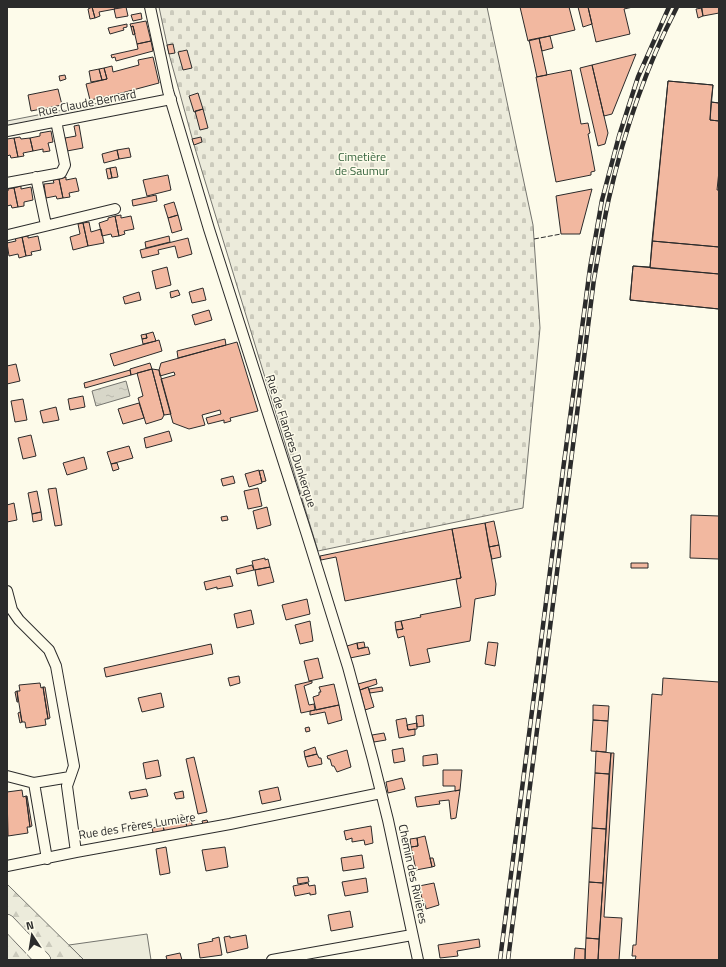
<svg xmlns="http://www.w3.org/2000/svg" width="726" height="967" viewBox="0 0 726 967" font-family="'Titillium Web',sans-serif">
<style>
.grass{fill:#ecebdb;stroke:#74746e}
.forest{fill:url(#forest-firs);stroke:#74746e}
.cemetery{fill:url(#cemetery-stones);stroke:#74746e}
.parking{fill:#eceadb;stroke:#74746e}
.water{fill:url(#water-ripples);stroke:#74746e}
.building{fill:#f2b8a0;stroke:#2b2b2b}
.lines{fill:none;stroke-linecap:round;stroke-linejoin:round}
.street-casing{stroke:#2b2b2b;stroke-width:12}
.secondary-casing{stroke:#2b2b2b;stroke-width:16}
.street{stroke:#fdfbea;stroke-width:10}
.secondary{stroke:#fdfbea;stroke-width:15}
.rail-casing{stroke:#2b2b2b;stroke-width:4.5}
.rail{stroke:#fdfbea;stroke-width:3;stroke-dasharray:9;stroke-linecap:butt}
.fence{stroke:#2b2b2b;stroke-width:1;stroke-dasharray:5 2;stroke-linecap:butt}
.labels{text-anchor:middle;stroke-width:3;stroke-linejoin:round;paint-order:stroke}
.street-label{font-size:12px;fill:#2b2b2b;stroke:#fdfbea}
.park-label{font-size:12px;fill:#34623c;stroke:#fdfbea}
</style>
<defs>
<pattern id="forest-firs" width="22" height="20" patternUnits="userSpaceOnUse"><rect width="22" height="20" fill="#ecebdb"/><path d="M5 1l3.5 6h-7zM16 11l3.5 6h-7z" fill="#cbcabc"/></pattern>
<pattern id="cemetery-stones" width="16" height="16" patternUnits="userSpaceOnUse"><rect width="16" height="16" fill="#ecebdb"/><path d="M2 7V4a2 2 0 0 1 4 0v3zM10 15v-3a2 2 0 0 1 4 0v3z" fill="#cbcabc"/></pattern>
<pattern id="water-ripples" width="26" height="14" patternUnits="userSpaceOnUse"><rect width="26" height="14" fill="#d8d7c9"/><path d="M2 4q2-2 4 0t4 0M15 11q2-2 4 0t4 0" fill="none" stroke="#bab9ad"/></pattern>
</defs>
<rect width="100%" height="100%" fill="#fdfbea"/>
<!-- grass -->
<path class="grass" d="M147 934 151 960H84L69 945Z"/>
<!-- forest -->
<path class="forest" d="M7 884 84 960H7Z"/>
<!-- cemetery -->
<path class="cemetery" d="M159 7H487L533 225 534 239 540 328 523 508 318 551 194 145 169 54Z"/>
<!-- parking -->
<path class="parking" d="M109 101 110 106 7 126V121Z"/>
<!-- water -->
<path class="water" d="M126 381 130 396 96 406 92 391Z"/>
<!-- building -->
<path class="building" d="M92 7H115V9L99 12 100 16 95 18Z
M92 7 95 18 90 19 88 9Z
M126 7 128 16 116 18 114 9Z
M520 7H569L575 30 528 41Z
M578 7H588L592 24 583 27Z
M588 7H633L624 9 630 34 596 42Z
M701 7H719V13L703 16Z
M702 8 703 16 698 18 696 9Z
M141 13 142 19 133 21 131 15Z
M146 21 151 41 137 44 133 26 131 27 130 24Z
M127 24V27L123 28 124 30 110 34 108 28Z
M133 26 135 34 133 35 131 27Z
M550 36 553 48 542 51 539 38Z
M539 38 547 75 537 77 529 40Z
M151 41 153 51 116 61 115 57 112 58 111 55 138 49 137 44Z
M173 44 175 53 169 54 167 45Z
M187 50 192 68 183 70 178 52Z
M636 54 612 114 604 116 592 65Z
M153 57 159 83 114 95 90 100 86 84 107 79 104 68 112 66 113 72 139 65 138 60Z
M592 65 608 133 605 144 598 146 580 68Z
M104 68 107 79 102 80 99 69Z
M99 69 102 80 91 82 89 71Z
M571 70 581 124 588 123 590 133 588 134 595 171 591 172V175L556 182 536 77Z
M65 75 66 79 60 81 59 76Z
M668 81 713 85 710 120 719 121V309L630 300 633 266 650 267Z
M668 81 713 85 711 102 719 103V171L717 190H719V247L652 241Z
M58 89 62 105 31 111 28 95Z
M198 93 203 109 194 112 189 96Z
M711 102 719 103V121L710 120Z
M203 109 208 128 200 130 195 111Z
M79 125 83 148 67 151 65 138 76 136 74 126Z
M51 131 53 142 48 143 50 151 43 152V149L33 151 30 138 40 136V133Z
M20 137 21 139 30 138 33 151 23 153 24 156 18 157 14 138Z
M201 137 202 142 194 145 192 139Z
M14 138 18 157 11 158 10 155 7 156V139Z
M129 148 131 157 119 159 117 150Z
M117 150 119 159 104 163 102 154Z
M116 167 118 177 112 178 110 168Z
M110 168 112 178 108 179 106 169Z
M168 175 171 190 147 196 143 180Z
M66 177V180L76 178 79 191 69 193 70 197 63 198 59 179Z
M59 179 63 198 57 199 56 196 46 198 44 184 54 183 53 180Z
M21 186V189L31 187 33 200 24 202V206L18 207 14 188Z
M14 188 18 207 12 208 11 205 7 206V192L8 191V189Z
M592 189 580 234H561L556 196Z
M156 195 157 201 133 206 132 200Z
M174 202 178 215 168 218 164 205Z
M121 215V218L131 216 134 229 124 231 125 234 119 236 115 216Z
M178 215 182 230 172 233 168 218Z
M115 216 119 236 112 237 111 234 102 236 99 223 108 220V218Z
M89 222 91 232 101 229 104 243 88 246 83 223Z
M83 223 88 246 73 250 70 237 80 234 78 224Z
M28 236V238L38 236 41 250 31 252 32 255 26 256 22 237Z
M169 236 170 242 146 248 145 242Z
M22 237 26 256 19 258 18 254 9 256 7 243 16 241 15 238Z
M188 238 192 254 178 258 175 246 158 250 159 254 142 258 140 250Z
M652 241 719 247V274L650 268Z
M633 266 719 274V309L630 300Z
M167 267 171 285 156 289 152 271Z
M203 288 206 300 192 303 189 292Z
M178 290 180 295 171 298 170 292Z
M139 292 141 300 125 304 123 297Z
M209 310 212 320 195 325 192 315Z
M153 332 156 341 143 344 142 339 147 338 146 334Z
M146 334 147 338 142 339 141 335Z
M225 339 226 345 178 358 177 351Z
M159 340 162 351 114 366 110 354Z
M237 342 258 411 230 418 231 421 224 423V420L208 424 206 418 221 414 220 410 202 415 205 425 189 429 173 423 161 379 175 375 174 372 160 376 159 370 161 363Z
M150 363 152 369 131 375 130 369Z
M16 364 20 381 7 384V366Z
M152 369 164 415 162 419 146 424 138 398 143 396 137 373Z
M152 369 159 370 171 414 164 415Z
M130 370 131 375 85 388 84 383Z
M83 396 85 407 70 410 68 399Z
M23 399 27 420 15 422 11 401Z
M139 403 144 418 123 424 118 409Z
M56 407 59 420 43 423 40 411Z
M169 431 172 441 146 448 144 438Z
M31 435 36 456 23 459 18 438Z
M129 446 133 458 111 464 107 452Z
M84 457 87 469 67 475 63 463Z
M117 463 119 469 113 471 111 464Z
M259 470 262 483 249 487 245 474Z
M263 470 266 481 262 482 259 471Z
M233 476 235 483 223 486 221 479Z
M56 488 62 525 55 526 48 489Z
M258 488 262 506 248 509 244 491Z
M37 491 41 512 32 514 28 493Z
M14 503 17 520 7 522V505Z
M267 507 271 525 257 529 253 511Z
M41 512 42 520 33 522 32 514Z
M691 515 719 516V559L690 558Z
M227 516 228 520 222 521 221 517Z
M494 521 499 545 489 547 485 523Z
M485 523 496 584 495 595 475 599 470 641 427 649 430 662 410 666 404 636 398 638 396 630 403 629 401 621 421 617 420 615 461 607 456 579 461 578 452 529Z
M452 529 461 578 345 601 336 557 321 560 320 556Z
M499 545 501 557 492 559 489 547Z
M265 558V560L268 559 270 567 254 570 252 561Z
M631 563H648V568H631Z
M252 565 254 570 237 574 236 569Z
M270 567 274 582 258 586 255 570Z
M230 576 233 586 217 589V587L206 590 204 582Z
M307 599 310 614 286 620 282 605Z
M251 610 254 624 237 628 234 614Z
M310 621 313 641 300 644 295 625Z
M401 621 403 629 396 630 395 622Z
M364 642 365 647 358 649 357 643Z
M488 642 498 643 495 666 485 664Z
M357 643 358 649 368 647 370 654 350 658 347 646Z
M211 644 213 654 106 677 104 668Z
M318 658 323 678 309 681 304 661Z
M239 676 240 683 230 686 228 678Z
M663 678 719 682V960H635L636 956H632L633 945H636L652 694 662 695Z
M376 679 377 684 360 690 358 684Z
M312 681V683L304 686 309 705 314 704 315 710 301 713 295 685Z
M40 683 41 688 43 687 48 719H45L46 725 26 728 25 722H22L17 691H20L19 685Z
M334 684 339 705 316 710 313 697 319 695V692H321L319 687Z
M43 687H45L50 718 48 719Z
M368 687 374 707 365 710 360 690Z
M382 687 383 691 370 693 369 689Z
M17 691 18 702H17L15 692Z
M161 693 164 707 142 712 138 698Z
M339 705 342 720 328 724 325 712 310 715V711Z
M593 705 609 706 608 721 593 720Z
M20 712 22 722 20 723 18 713Z
M423 715 424 726 417 727 416 716Z
M406 718 408 730 415 729V735L399 738 396 720Z
M593 720 608 721 606 752 591 751Z
M417 723V729L408 730 407 725Z
M309 727 310 731 306 732 305 728Z
M384 733 386 740 374 742 372 735Z
M315 747 317 754 305 757 304 751Z
M403 748 405 761 394 763 392 750Z
M347 750 351 767 337 772 334 766H332L330 759H328L327 756Z
M596 751 611 753 609 774 595 773Z
M611 753H614L604 917 622 918 619 960H598Z
M317 754 319 758H321L322 764 308 767 305 757Z
M437 754 438 764 423 766V756Z
M194 757 207 812 198 814 186 759Z
M158 760 161 776 146 779 143 763Z
M443 770H462L460 790 455 791V786H443Z
M595 773 609 774 606 829 592 828Z
M402 778 405 789 388 793 386 782Z
M278 787 281 800 262 804 259 791Z
M146 789 148 796 131 799 129 792Z
M22 790 23 797 26 796 30 827H27L28 833 8 836 7 792Z
M460 790 456 818 451 819 449 800 439 801 440 804 417 807 415 797Z
M183 791 184 798 176 799 174 793Z
M26 796H27L32 826 30 827Z
M207 820 208 823 203 824 202 821Z
M186 821 187 829 165 834 163 826Z
M191 821 193 828 187 829 186 822Z
M163 826 165 834 154 837 152 828Z
M371 826 373 843 365 845 364 840 352 842V838L346 840 344 831Z
M592 828 606 829 603 883 589 882Z
M425 836 432 867 416 870 411 847 418 846 417 838Z
M417 838 418 846 411 847 410 839Z
M166 847 170 873 160 875 156 849Z
M225 847 228 867 206 871 202 850Z
M362 855 364 868 343 871 341 858Z
M430 858H433L435 866 432 867Z
M308 877 309 882 298 884 297 878Z
M366 878 368 892 345 896 342 882Z
M589 882 603 883 599 939 586 938Z
M308 883 309 886 315 885 316 894 310 895V893L295 896 293 886Z
M434 883 439 905 426 909 425 902 423 903 419 886Z
M350 911 353 927 331 931 328 915Z
M246 935 248 948 227 953 224 937 230 936V938Z
M219 937 222 955 200 958 198 944 213 941 212 939Z
M586 938 599 939 598 960H585Z
M479 939 480 947 457 951 458 956 440 958 438 945Z
M575 948 585 949V960H574Z
M180 953 182 960H167L166 956Z"/>
<g class="lines">
<!-- street casing -->
<g class="street-casing">
<path id="street" d="M150 7 168 91 209 229 307 535 348 667 373 760 388 820 418 960
M7 131 171 99
M36 177 46 225
M7 183 61 173 65 165 56 121
M8 235 115 209
M7 591 12 610 19 620 49 650 56 666 74 766 67 786 76 852 230 824 381 793
M7 776 34 783 47 859
M34 783 70 777
M7 866 76 852
M272 960 412 935"/>
</g>
<!-- secondary casing -->
<g class="secondary-casing">
<path id="secondary" d="M7 922 43 960"/>
</g>
<!-- street -->
<use href="#street" class="street"/>
<!-- secondary -->
<use href="#secondary" class="secondary"/>
<!-- rail casing -->
<g class="rail-casing">
<path id="rail" d="M500 960 563 470 590 268 602 200 619 136 638 77 669 7
M508 960 594 279C599 252 603 225 609 198 624 132 646 67 677 7"/>
</g>
<!-- rail -->
<use href="#rail" class="rail"/>
<!-- fence -->
<path class="fence" d="M534 239 561 234"/>
</g>
<g class="labels">
<!-- street labels -->
<g class="street-label">
<text transform="translate(87 103) rotate(-11)" y="4">Rue Claude Bernard</text>
<text transform="translate(291 441) rotate(72)" y="4">Rue de Flandres Dunkerque</text>
<text transform="translate(137 826) rotate(-9)" y="4">Rue des Frères Lumière</text>
<text transform="translate(413 874) rotate(78)" y="4">Chemin des Rivières</text>
</g>
<!-- park labels -->
<g class="park-label">
<text x="362" y="161">Cimetière<tspan x="362" dy="14">de Saumur</tspan></text>
</g>
</g>
<!-- border -->
<rect width="726" height="967" fill="none" stroke="#2b2b2b" stroke-width="16"/>
<!-- north arrow -->
<g transform="translate(32 935) rotate(348)" stroke="#fdfbea" stroke-width="3" paint-order="stroke">
<path d="M0-3L7 15L0 10L-7 15Z" fill="#2b2b2b"/>
<text y="-6" font-size="11" font-weight="bold" text-anchor="middle" fill="#2b2b2b">N</text>
</g>
</svg>
